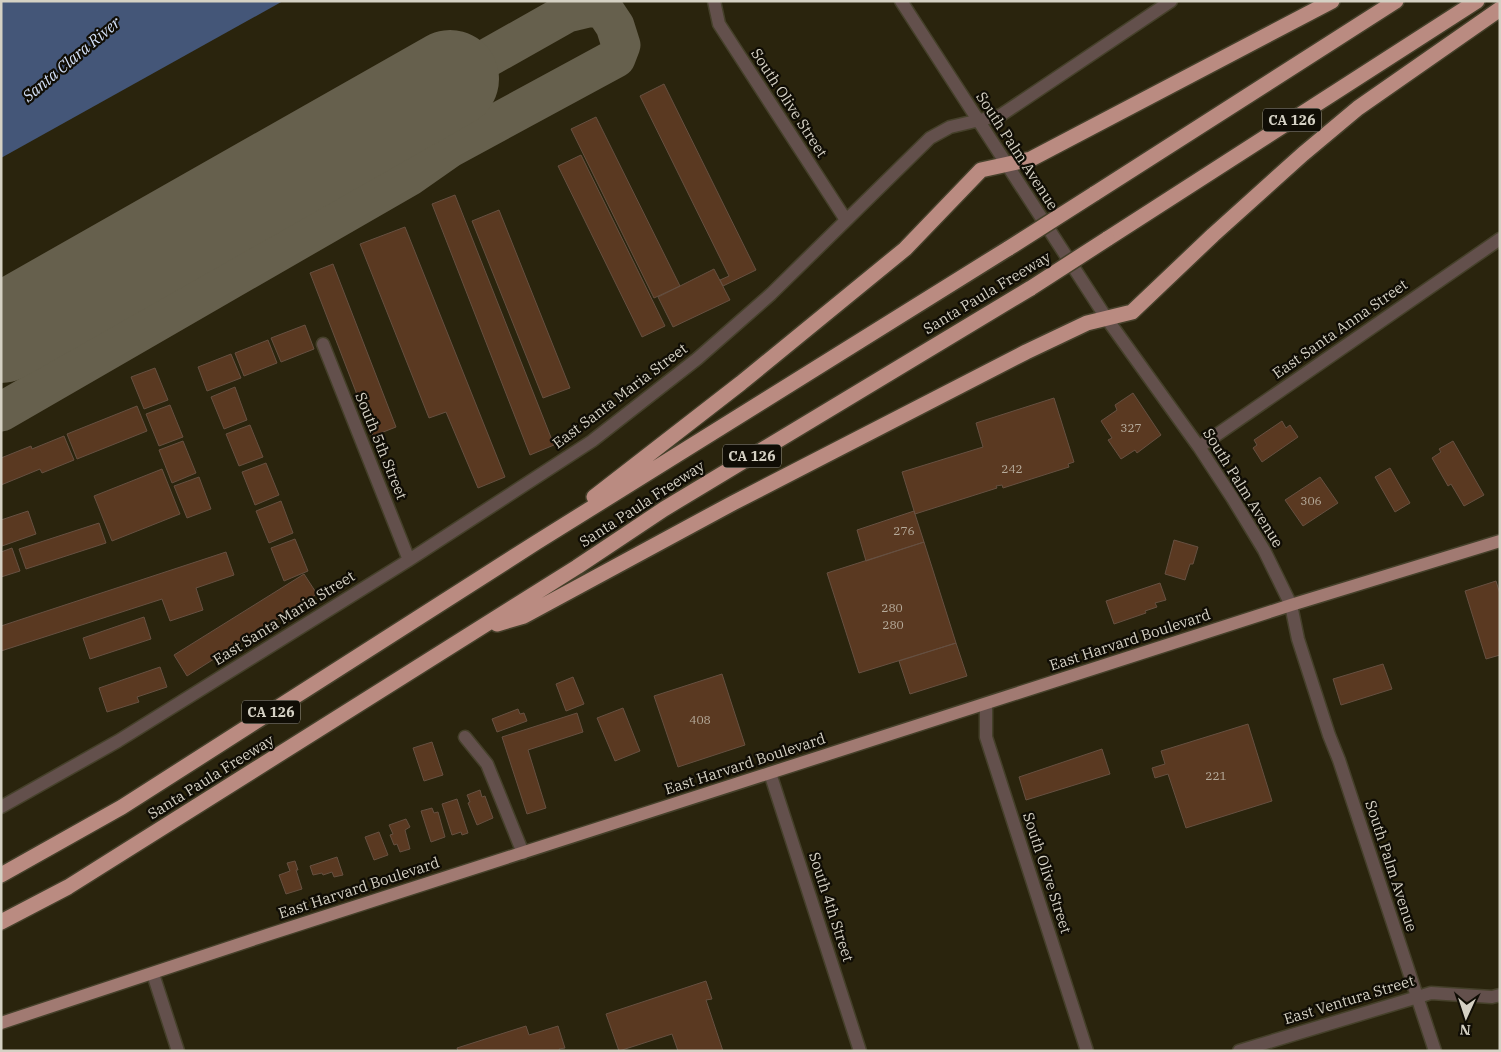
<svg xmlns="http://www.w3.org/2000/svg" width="1501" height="1052" viewBox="0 0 1501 1052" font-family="'IBM Plex Serif',serif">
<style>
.water{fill:#445678}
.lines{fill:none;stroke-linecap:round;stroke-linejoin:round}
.taxiway{stroke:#66604d;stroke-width:39}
.runway{stroke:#66604d;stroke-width:98}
.building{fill:#5a3921;stroke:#665041}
.minor-casing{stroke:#45402a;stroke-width:15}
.major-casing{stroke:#45402a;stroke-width:15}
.highway-casing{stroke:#45402a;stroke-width:18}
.minor{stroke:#63504c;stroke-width:12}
.major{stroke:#a17a72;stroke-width:12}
.highway{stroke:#ba8b81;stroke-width:15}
.highway-bridge-casing{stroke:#45402a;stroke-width:18;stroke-linecap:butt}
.highway-bridge{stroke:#ba8b81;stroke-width:15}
.labels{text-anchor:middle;stroke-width:4.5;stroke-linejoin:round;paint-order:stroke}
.number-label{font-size:12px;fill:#b6ab9b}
.shield{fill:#100d05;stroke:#9a968b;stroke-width:1}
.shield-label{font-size:14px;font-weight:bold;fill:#d5d1c4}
.street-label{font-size:15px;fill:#d5d1c4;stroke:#100d05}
.water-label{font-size:16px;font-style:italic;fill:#d2dff7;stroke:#100d05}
</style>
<rect width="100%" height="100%" fill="#2a240d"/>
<!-- water -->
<path class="water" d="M1 1H283L1 158Z"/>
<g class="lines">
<!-- taxiway -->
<path class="taxiway" d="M1 412 410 176 450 148 616 58 621 45 615 26 605 11 592 7 567 13 450 79"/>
<!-- runway -->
<path class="runway" d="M1 334 450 79"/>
</g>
<!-- building -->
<path class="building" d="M664 84 756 270 723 286 720 280 729 276 640 96Z
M596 117 680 286 654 298 571 129Z
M581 155 665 326 642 337 558 166Z
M455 195 554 445 530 455 432 204Z
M499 210 570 388 543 398 472 221Z
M405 227 505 477 478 488 446 412 429 418 360 244Z
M333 264 396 427 373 436 310 273Z
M714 269 730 300 673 327 658 297Z
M305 325 314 349 281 362 271 338Z
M268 340 277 363 244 376 235 353Z
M231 354 241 378 207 391 198 367Z
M155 368 168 400 144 409 131 377Z
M235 387 247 420 224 429 211 397Z
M1133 393 1161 435 1137 453 1135 450 1121 459 1108 440 1112 438 1101 421 1117 410 1115 405Z
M1054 398 1074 462 1068 464 1069 467 1003 488 1002 485 996 486 997 488 915 514 902 472 983 447 976 423Z
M170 405 183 437 159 446 146 414Z
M137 406 147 431 77 459 67 434Z
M1282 421 1286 428 1290 425 1298 437 1262 462 1253 448 1257 445 1254 440Z
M250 425 263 457 239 466 226 434Z
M64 436 74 460 42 473 40 469 1 485V458L31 446 32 449Z
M183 441 196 473 172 483 159 450Z
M1453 441 1484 495 1464 506 1451 484 1448 486 1432 458 1441 452 1439 449Z
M266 463 279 495 255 505 242 472Z
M1390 468 1410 503 1395 512 1375 477Z
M162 469 180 514 112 541 94 496Z
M199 477 211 509 187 518 174 486Z
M1320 477 1338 503 1303 526 1285 500Z
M281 501 293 533 269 543 256 511Z
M28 511 36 534 2 546 1 520Z
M914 511 924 542 866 561 857 530Z
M99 523 106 543 26 569 19 549Z
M295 539 308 571 284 581 271 548Z
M1174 540 1198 547 1193 564H1190L1185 580 1165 574Z
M924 542 956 643 859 673 827 573Z
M12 548 20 571 1 577V552Z
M226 552 234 575 196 588 203 610 170 621 162 599 1 651V626Z
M304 574 317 594 187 676 174 655Z
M1496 581 1500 594V655L1486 659 1465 591Z
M1160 583 1166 600 1155 603 1157 607 1145 611 1146 613 1114 624 1106 601Z
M144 617 151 639 90 659 83 638Z
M956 643 967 676 910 694 899 661Z
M1383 664 1392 689 1341 705 1333 679Z
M160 667 167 687 137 697 139 702 107 712 99 688Z
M722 674 745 745 678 767 654 696Z
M573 677 584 704 566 711 556 684Z
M623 708 640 751 615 761 597 718Z
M518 709 520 714 524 713 527 721 497 732 492 719Z
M577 713 583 732 528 750 546 808 527 814 502 737Z
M1248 724 1272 801 1186 828 1168 774 1155 778 1152 768 1165 764 1161 751Z
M432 742 443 775 424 781 413 748Z
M1102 749 1110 774 1026 800 1019 777Z
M480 790 482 797 485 796 493 818 477 825 468 803 470 802 467 795Z
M457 799 468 833 462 835 461 832 452 835 442 804Z
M432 808 434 813 438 812 445 837 431 842 421 811Z
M406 819 410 827 405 830 410 849 400 852 397 844 394 845 390 835 393 834 389 825Z
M379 832 388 855 374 860 365 837Z
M337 857 343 875 334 877 332 872 323 875 322 873 313 875 310 866Z
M295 861 298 870H296L302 889 286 894 279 875 290 871 287 863Z
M706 981 712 999 706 1000 723 1051H678L672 1034 619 1051 606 1014Z
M526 1026 529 1035 558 1026 565 1048 559 1049 560 1051H458L457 1048Z"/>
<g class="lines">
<!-- minor casing -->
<g class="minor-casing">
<path id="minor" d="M714 1 719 24 846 220
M901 1 1107 319 1199 447 1233 499 1264 550 1291 605 1298 639 1329 735 1339 760 1435 1051
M323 344 409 560
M1199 447 1500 239
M986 704V737L1087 1051
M465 737 487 764 523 853
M770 773 860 1051
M1 807 118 741 409 560 592 441 697 359 771 294 930 138 950 127 1001 115 1171 1
M153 974 178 1051
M1239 1051 1431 993 1492 997 1500 995"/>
</g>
<!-- major casing -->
<g class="major-casing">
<path id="major" d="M1 1023 270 934 1291 605 1500 541"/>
</g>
<!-- highway casing -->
<g class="highway-casing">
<path id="highway" d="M1094 194 1396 1
M1107 239 1477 1
M594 497 741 383 905 249 981 170 1031 159 1332 1
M497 624 524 616 733 503 1026 352 1087 323 1132 312 1213 235 1303 154 1358 108 1500 9
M1 875 122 807 537 542 1009 248
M1 922 68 887 577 567 664 509 1031 288"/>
</g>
<!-- minor -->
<use href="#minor" class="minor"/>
<!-- major -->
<use href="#major" class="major"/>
<!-- highway -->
<use href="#highway" class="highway"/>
<!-- highway-bridge casing -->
<g class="highway-bridge-casing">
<path id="highway-bridge" d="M1009 248 1094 194
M1031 288 1107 239"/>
</g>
<!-- highway-bridge -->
<use href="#highway-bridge" class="highway-bridge"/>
</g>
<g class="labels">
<!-- number labels -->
<g class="number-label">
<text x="1131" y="432">327</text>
<text x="1012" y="473">242</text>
<text x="1311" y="505">306</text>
<text x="904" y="535">276</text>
<text x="892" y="612">280</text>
<text x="893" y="629">280</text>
<text x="700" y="724">408</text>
<text x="1216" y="780">221</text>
</g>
<!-- shield labels -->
<g class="shield">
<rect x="1263" y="108.5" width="58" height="23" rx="4"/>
<rect x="723" y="444.5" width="58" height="23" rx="4"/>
<rect x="242" y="700.5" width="58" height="23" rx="4"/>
</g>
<g class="shield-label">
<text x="1292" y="125">CA 126</text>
<text x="752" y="461">CA 126</text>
<text x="271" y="717">CA 126</text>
</g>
<!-- street labels -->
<g class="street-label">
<text transform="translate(789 103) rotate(57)" y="5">South Olive Street</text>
<text transform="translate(1017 151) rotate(57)" y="5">South Palm Avenue</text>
<text transform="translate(987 293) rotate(-31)" y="5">Santa Paula Freeway</text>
<text transform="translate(1340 329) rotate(-35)" y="5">East Santa Anna Street</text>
<text transform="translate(620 396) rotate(-37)" y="5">East Santa Maria Street</text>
<text transform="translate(381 446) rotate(68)" y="5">South 5th Street</text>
<text transform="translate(1243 488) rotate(58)" y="5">South Palm Avenue</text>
<text transform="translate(642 504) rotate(-33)" y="5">Santa Paula Freeway</text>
<text transform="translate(284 618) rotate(-32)" y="5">East Santa Maria Street</text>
<text transform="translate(1130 640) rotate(-18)" y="5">East Harvard Boulevard</text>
<text transform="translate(745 764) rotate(-18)" y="5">East Harvard Boulevard</text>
<text transform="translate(211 777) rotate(-32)" y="5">Santa Paula Freeway</text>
<text transform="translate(1391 866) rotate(72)" y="5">South Palm Avenue</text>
<text transform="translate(1047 873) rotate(72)" y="5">South Olive Street</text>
<text transform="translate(359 888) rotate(-18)" y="5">East Harvard Boulevard</text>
<text transform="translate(831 907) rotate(72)" y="5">South 4th Street</text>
<text transform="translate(1349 1000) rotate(-17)" y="5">East Ventura Street</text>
</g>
<!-- water labels -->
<g class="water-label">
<text transform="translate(71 59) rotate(-40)" y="6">Santa Clara River</text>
</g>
</g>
<!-- border -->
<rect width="1501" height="1052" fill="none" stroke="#d5d1c4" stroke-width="5"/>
<!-- north arrow -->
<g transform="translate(1466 1017) rotate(183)" stroke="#100d05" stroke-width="4" paint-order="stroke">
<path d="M0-4L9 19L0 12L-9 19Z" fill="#d5d1c4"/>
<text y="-8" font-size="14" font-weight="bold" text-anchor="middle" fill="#d5d1c4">N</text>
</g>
</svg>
